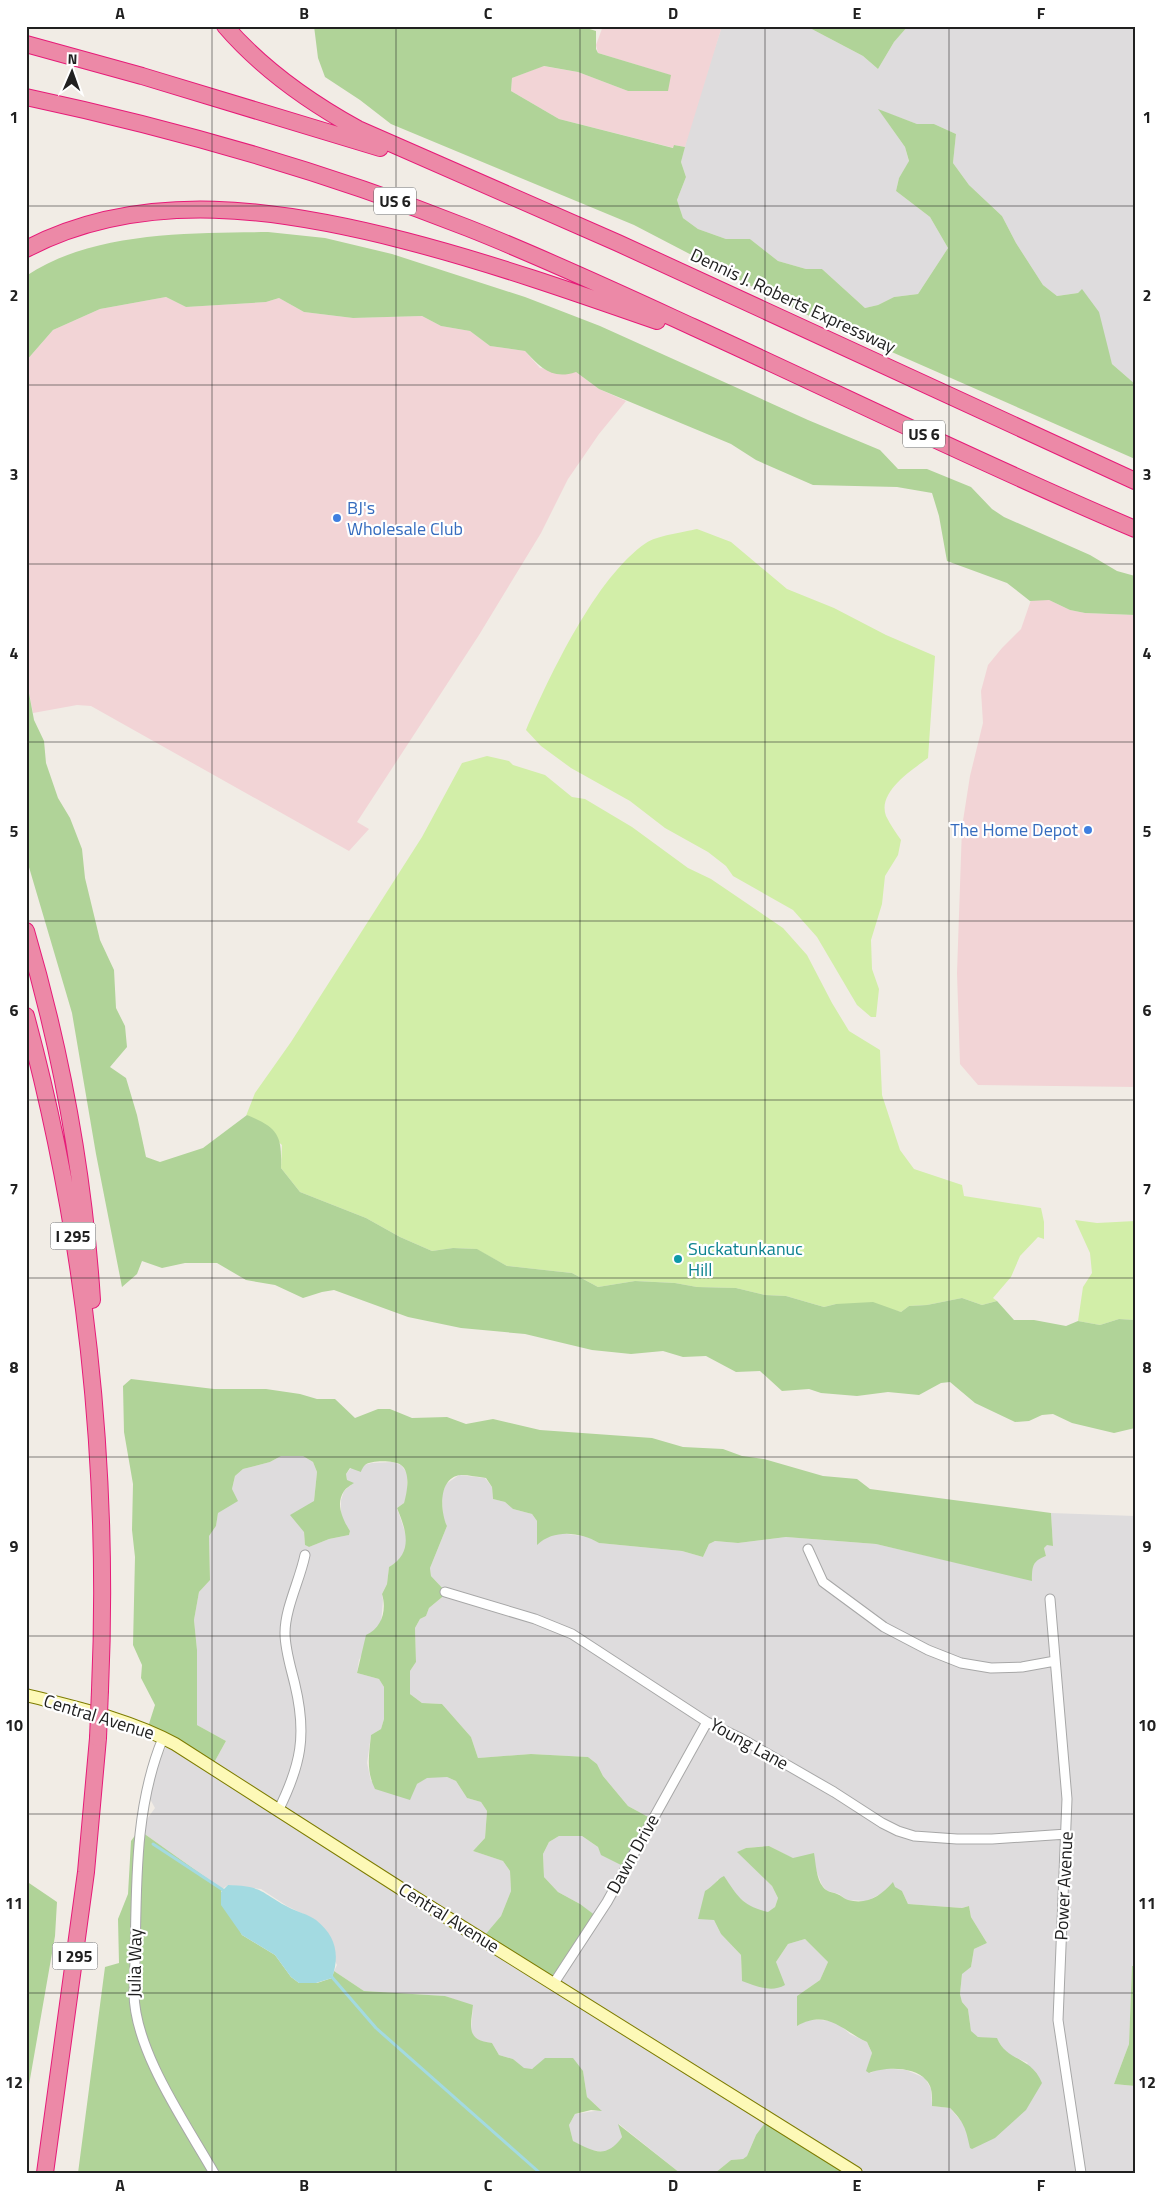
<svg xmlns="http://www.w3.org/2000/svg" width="1161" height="2199" viewBox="0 0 1161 2199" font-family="'Titillium Web',sans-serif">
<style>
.residential{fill:#dedcdd;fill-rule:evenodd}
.commercial{fill:#f2d4d6}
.grass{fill:#d2eea8}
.forest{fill:#b0d398}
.water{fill:#a3dae1}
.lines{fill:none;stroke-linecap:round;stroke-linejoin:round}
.stream{stroke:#a3dae1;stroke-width:3}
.street-casing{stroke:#a7a7a7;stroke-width:11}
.secondary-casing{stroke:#7d7c00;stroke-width:14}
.highway-casing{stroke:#e61b78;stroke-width:18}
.street{stroke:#fff;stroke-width:9}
.secondary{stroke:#fdf9b7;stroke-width:12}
.highway{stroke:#ec89a7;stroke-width:16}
.highway-bridge-casing{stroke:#e61b78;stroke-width:18;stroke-linecap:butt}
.highway-bridge{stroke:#ec89a7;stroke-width:16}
.grid{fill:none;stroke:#202020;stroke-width:1;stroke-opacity:0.55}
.shop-dot{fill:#3f7fe0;stroke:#fff;stroke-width:2}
.culture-dot{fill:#0f9aa8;stroke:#fff;stroke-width:2}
.labels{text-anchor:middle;stroke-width:4.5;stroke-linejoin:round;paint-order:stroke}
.shield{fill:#fff;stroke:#636363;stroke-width:1}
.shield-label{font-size:16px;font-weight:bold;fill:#202020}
.street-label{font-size:18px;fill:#202020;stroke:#fff}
.shop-label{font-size:18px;fill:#366cbe;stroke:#fff;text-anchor:start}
.culture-label{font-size:18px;fill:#0d838f;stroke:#fff;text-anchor:start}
.neatline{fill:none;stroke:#202020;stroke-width:2}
.grid-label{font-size:16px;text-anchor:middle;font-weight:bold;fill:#202020}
</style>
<rect width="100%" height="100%" fill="#f1ece5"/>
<!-- residential -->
<path class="residential" d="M722 26H806L863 56 878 69 894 42 908 26H1135V384L1112 364 1105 341 1082 290 1078 293 1057 296 1043 285 1016 243 1002 216 969 185 953 163 956 134 934 124H917L879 110 905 147 909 162 899 178 896 191 930 217 948 248 918 294 894 297 878 305 865 308 822 269H806L778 261 750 239H726L698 229 683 218 677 200 686 177 681 162 692 118Z
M281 1456H303L313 1462 317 1472 314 1501 304 1532 305 1545 309 1547 329 1539 349 1535 350 1531 341 1517V1500L344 1491 353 1483 347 1481 346 1474 351 1468 372 1463 392 1462 401 1465 407 1473V1494L404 1503 397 1508 407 1538 405 1552 396 1563 389 1567 387 1584 382 1594 383 1600 381 1624 374 1632 359 1660 357 1673 379 1679 384 1687V1719L381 1729 371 1735 367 1763 371 1781 417 1784 427 1777H447L456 1781 467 1798 481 1802 487 1811 485 1838 473 1851 503 1861 510 1871 511 1891 501 1916 484 1936 580 1904 558 1892 544 1877 543 1854 549 1842 559 1836H582L598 1847 602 1855 652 1819 628 1806 603 1776 597 1764 588 1757 531 1754 478 1758 471 1737 442 1704 422 1703 410 1694V1671L416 1662 415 1628 420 1619 426 1616 429 1608 447 1593 431 1576 430 1568 447 1526 443 1517 442 1494 446 1484 459 1475 485 1478 492 1487 493 1499 505 1502 513 1509 532 1514 537 1521V1544L544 1538 560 1533 589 1537 599 1543 682 1551 703 1557 709 1544 715 1541 738 1543 786 1537 876 1544 1032 1580V1568L1037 1559 1046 1556 1044 1548 1047 1544 1053 1546 1051 1513 1135 1516V1966L1132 1967 1129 2044 1114 2084 1135 2086V2173H859L756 2135 747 2156 743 2159 731 2160 715 2173H680L619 2124 622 2137 614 2148 605 2152 590 2150 573 2141 569 2125 575 2114 601 2110 587 2097 583 2071 540 2064 532 2069H524L513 2059 499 2055 492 2043 482 2042 474 2037 471 2030 473 2006 445 1996 364 1991 334 1971 337 1965 315 1920 287 1906 261 1889 228 1885 222 1889 139 1830 155 1808 150 1799V1779L167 1745 210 1770 226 1741 197 1725V1650L194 1620 199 1592 210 1579 209 1536 216 1526 218 1513 232 1489 235 1476 243 1469 270 1462ZM769 1846 816 1870 822 1885 827 1891 839 1894 847 1900 867 1901 884 1892 902 1891 908 1904 962 1908 969 1906 971 1917 987 1943 974 1949 971 1967 962 1973 960 1994 962 2002 968 2009 971 2032 978 2037 997 2039 1006 2053 1028 2063 966 2127 950 2108 932 2106 931 2089 925 2078 906 2070 882 2068 870 2073 867 2071 872 2053 867 2042 850 2034 840 2025 832 2021 810 2019 798 2025 797 1996 820 1980 828 1962 805 1939 788 1944 776 1962 742 1981 741 1955 721 1934 714 1920V1886L718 1879 750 1907 768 1913 775 1907 778 1898 772 1886 738 1852 746 1848Z"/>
<!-- commercial -->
<path class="commercial" d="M603 26H722L685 147 675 145 674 148 559 119 511 91 512 78 543 66 578 72 628 91 670 75 598 53 596 45Z
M166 297 186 307 266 302 279 298 304 312 353 318 422 316 441 326 470 331 490 346 525 351 540 368 576 372 599 389 626 401 599 434 568 479 541 533 479 635 357 822 369 829 349 851 91 706 77 705 33 713 26 677V361L53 330 100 309Z
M1031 600H1049L1070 610 1085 613 1135 615V1087L978 1085 960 1064 957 973 962 827 970 776 983 723 981 691 988 665 1002 648 1021 629Z"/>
<!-- grass -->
<path class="grass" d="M697 529 731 542 787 589 834 608 886 635 935 656 928 758C912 770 877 792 886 816 890 824 896 833 901 840L898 855 885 876 882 904 871 940 872 969 879 989 876 1017H871L857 1005 817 937 793 910 733 876 726 866 708 852 665 828 630 801 571 768 541 746 526 730C550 675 596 577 646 543 656 536 684 532 697 529Z
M487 756 509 761 513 765 545 775 572 797 585 799 632 827 688 868 711 879 783 928 807 955 832 1003 849 1031 880 1050 882 1095 900 1150 914 1169 962 1185 964 1196 1041 1208 1044 1222V1239L1038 1237 1020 1256 1011 1277 993 1298 997 1301 982 1305 962 1298 927 1305 909 1306 901 1312 890 1309 836 1304 824 1307 786 1296 765 1295 736 1288 697 1287 675 1283 635 1281 598 1287 572 1273 507 1266 476 1249 453 1248 432 1251 400 1237 366 1218 300 1192 281 1168 282 1145 247 1115 246 1116 255 1093 291 1042 422 837 462 763Z
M1075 1220 1097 1223 1135 1221V1320L1119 1319 1100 1325 1078 1321 1083 1287 1092 1273 1090 1253Z"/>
<!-- forest -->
<path class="forest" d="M314 26H580L596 31V49L598 53 671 75 668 91H628L578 72 544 66 512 78 511 91 559 119 673 148 674 145 685 147 681 162 686 177 677 200 683 218 698 229 726 239H750L778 261 806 269H822L865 308 878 305 894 297 918 294 948 248 930 217 896 191 899 178 909 161 905 147 878 109 917 124H934L956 134 953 163 969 185 1002 216 1016 243 1043 285 1057 296 1078 293 1082 289 1099 312 1112 364 1135 384V459L803 313 634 225 391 124 360 100 325 77 318 58Z
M806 26H908L894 42 878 69 863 56Z
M268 232 325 238 392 254 525 297 600 326 808 420 880 450 898 469H927L971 487 992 509 1004 517 1090 555 1117 571 1135 576V615L1085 613 1070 610 1049 600 1030 601 1007 583 947 561 939 516 932 493 897 487 813 485 756 460 731 444 599 389 576 372C552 380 541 368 525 351L490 346 470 331 441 326 422 316 353 318 304 312 279 298 266 302 186 307 166 297 100 309 53 330 26 361V276C93 231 190 233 268 232Z
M26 677 34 720 44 741 46 763 58 798 70 818 82 849 85 878 100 940 114 970 116 1008 125 1026 127 1047 110 1067 126 1078 137 1115 146 1157 160 1162 203 1148 247 1115C279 1128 282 1136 281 1168L300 1192 366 1218 400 1237 432 1251 453 1248 477 1249 507 1266 572 1273 598 1287 635 1281 675 1283 697 1287 736 1288 765 1295 786 1296 824 1307 836 1304 873 1302 901 1312 909 1306 927 1305 962 1298 982 1305 997 1301 1014 1320H1034L1066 1326 1078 1321 1100 1325 1119 1319 1135 1320V1428L1114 1433 1072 1423 1053 1414 1042 1415 1029 1421 1015 1422 975 1403 950 1382 941 1383 919 1395 888 1392 857 1396 821 1393 809 1389 782 1391 760 1371 736 1372 706 1356 683 1357 663 1351 631 1354 592 1350 525 1334 461 1328 408 1317 334 1290 322 1292 303 1298 275 1285 246 1280 217 1263H185L162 1268 142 1261 137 1274 122 1287 96 1154 72 1013 26 857Z
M131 1379 214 1389H266L300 1394 317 1399H335L355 1418 378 1409H390L412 1418 447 1417 466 1424 493 1419 540 1430 652 1438 683 1447 723 1449 742 1456 764 1459 823 1476 857 1479 870 1489 1051 1513 1053 1546 1047 1545 1044 1548 1046 1556C1032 1561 1032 1567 1032 1581L876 1544 786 1537 738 1543 715 1541 709 1544 703 1557 682 1551 599 1543C580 1532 554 1529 537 1545V1521L532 1514 513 1509 505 1502 493 1499 492 1487 486 1478C478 1477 469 1475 461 1475 438 1477 440 1511 447 1526L430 1568 431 1576 447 1593 429 1608 426 1616 420 1619 415 1628 416 1662 410 1671V1694L422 1703 442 1704 471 1737 478 1758 531 1754 588 1757 597 1764 603 1776 628 1806 652 1819 623 1866 601 1855 598 1847 582 1836H559L549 1842 543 1854 544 1877 558 1892 580 1904 596 1916 555 1981 484 1936 501 1916 511 1891 510 1871 503 1861 473 1851 485 1838 487 1811 481 1802 467 1798 456 1781 447 1777 427 1778 417 1784 410 1800 375 1789C366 1771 369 1755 371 1735L381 1729 384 1719V1687L379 1679 357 1673 366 1635C382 1628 387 1610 382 1594L387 1584 389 1567C414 1552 406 1530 397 1508L404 1503C407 1493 411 1472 401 1465 394 1460 371 1460 365 1465 363 1467 361 1471 361 1472L350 1468 346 1474 347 1480 354 1483C351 1485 346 1488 344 1491 335 1504 343 1520 350 1531L349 1535 329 1539 309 1547 305 1545 304 1532 290 1515 314 1501 317 1472 313 1462 303 1456H281L270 1462 243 1469 235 1476 232 1489 238 1501 218 1513 216 1526 209 1536 210 1580 199 1592 194 1620 197 1650V1725L226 1741 210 1770 147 1730 155 1705 141 1678 142 1665 133 1645 135 1557 132 1530 133 1484 124 1432 123 1386Z
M139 1830 222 1889 221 1892 242 1935 275 1955 291 1977 299 1983H317L332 1978 334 1971 364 1991 445 1996 473 2005C471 2026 465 2040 492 2043L499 2055 513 2059 524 2068 532 2069 545 2058H573L583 2071 587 2097 602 2111 591 2110 575 2114 569 2125 573 2141C594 2152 606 2159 622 2137L618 2124 680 2173H78L105 1967 119 1963 118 1919 128 1894 131 1841Z
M769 1846 793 1858 814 1853C816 1864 816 1878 823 1887 827 1892 832 1892 837 1894 841 1895 844 1899 848 1900 867 1905 881 1896 893 1882L895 1887 902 1891 908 1904 962 1908 969 1906 971 1917 987 1943 974 1949 971 1967 962 1974 960 1994 962 2002 968 2009 971 2031 978 2037 997 2038C1007 2062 1031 2056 1042 2083L1026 2110 995 2138 972 2149 970 2148C966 2129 964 2122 950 2108L932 2106C932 2097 933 2087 926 2080 914 2066 884 2067 869 2073L866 2071 872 2053 867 2042C841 2030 828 2009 797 2026V1996L820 1980 828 1962 805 1939 788 1944 776 1962 785 1985C771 1993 756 1986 742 1981L741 1955 721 1934 714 1920 698 1919 705 1891C714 1886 716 1880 724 1876 738 1897 743 1906 768 1912L775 1907 778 1898 772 1886 737 1852 746 1848Z
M29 1883 57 1902 55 1936 26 2102V1894Z
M1132 1966H1135V2086L1114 2084 1129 2044Z
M768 2119 859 2173H715L731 2160 743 2159 747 2156 756 2135Z"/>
<!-- water -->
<path class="water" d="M228 1885C263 1886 260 1892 288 1907 297 1912 308 1914 316 1920 336 1936 340 1954 332 1978L316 1983H299L291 1977 275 1955 242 1935 221 1905V1892Z"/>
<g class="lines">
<!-- stream -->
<path class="stream" d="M153 1844 226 1892
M331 1976 376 2028 540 2173"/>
<!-- street casing -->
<g class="street-casing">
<path id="street" d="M808 1549 823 1582 884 1627 928 1650 961 1663 991 1668 1022 1667 1055 1661
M445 1592 535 1619 572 1634 707 1722 742 1739 834 1792 882 1823 898 1831 914 1836 957 1839H992L1067 1834
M1050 1599 1067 1799 1058 2020 1081 2173
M163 1738C130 1817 138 1908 134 1992 134 2050 185 2122 214 2173
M278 1811C301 1765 307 1735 295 1685 291 1668 285 1650 285 1633 285 1608 300 1580 305 1555
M554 1983 607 1902 707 1722"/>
</g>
<!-- secondary casing -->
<g class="secondary-casing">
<path id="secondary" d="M26 1695C77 1708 129 1719 175 1744L403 1890 856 2173"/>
</g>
<!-- highway casing -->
<g class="highway-casing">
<path id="highway" d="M225 26C262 69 309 102 358 129L618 243 1135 481
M26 44 142 76 380 148
M26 97C176 129 326 172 468 228 544 258 619 293 693 327 840 394 986 466 1135 529
M26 249C145 187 282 209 406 241 491 263 574 292 657 321
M26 931C61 1050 84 1175 92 1300
M26 1016C85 1235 110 1464 100 1690
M45 2173 86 1872 98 1738"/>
</g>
<!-- street -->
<use href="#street" class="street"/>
<!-- secondary -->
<use href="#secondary" class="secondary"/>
<!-- highway -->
<use href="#highway" class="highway"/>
<!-- highway-bridge casing -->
<g class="highway-bridge-casing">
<path id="highway-bridge" d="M98 1738 100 1690"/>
</g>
<!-- highway-bridge -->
<use href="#highway-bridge" class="highway-bridge"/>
</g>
<!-- grid -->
<path class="grid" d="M212 26V2173M396 26V2173M580 26V2173M765 26V2173M949 26V2173M26 206H1135M26 385H1135M26 564H1135M26 742H1135M26 921H1135M26 1100H1135M26 1278H1135M26 1457H1135M26 1636H1135M26 1814H1135M26 1993H1135"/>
<!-- markers -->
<g class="shop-dot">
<circle cx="337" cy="518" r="5"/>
<circle cx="1088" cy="830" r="5"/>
</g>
<circle class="culture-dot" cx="678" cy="1259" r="5"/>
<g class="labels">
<!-- shield labels -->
<g class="shield">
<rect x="374" y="187.5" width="42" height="27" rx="4"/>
<rect x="903" y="420.5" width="42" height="27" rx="4"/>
<rect x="50.5" y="1222.5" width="45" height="27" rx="4"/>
<rect x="52.5" y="1942.5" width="45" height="27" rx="4"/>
</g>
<g class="shield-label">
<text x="395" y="207">US 6</text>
<text x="924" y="440">US 6</text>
<text x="73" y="1242">I 295</text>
<text x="75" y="1962">I 295</text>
</g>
<!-- street labels -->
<g class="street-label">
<text transform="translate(793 301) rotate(25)" y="6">Dennis J. Roberts Expressway</text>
<text transform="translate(99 1717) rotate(17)" y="6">Central Avenue</text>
<text transform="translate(749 1744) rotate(29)" y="6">Young Lane</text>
<text transform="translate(633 1854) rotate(-61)" y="6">Dawn Drive</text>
<text transform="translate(1064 1886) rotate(-87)" y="6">Power Avenue</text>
<text transform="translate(449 1918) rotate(32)" y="6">Central Avenue</text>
<text transform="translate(135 1963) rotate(-89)" y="6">Julia Way</text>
</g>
<!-- shop labels -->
<g class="shop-label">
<text x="347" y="514">BJ's<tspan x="347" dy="21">Wholesale Club</tspan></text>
<text x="1078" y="836" text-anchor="end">The Home Depot</text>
</g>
<!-- culture labels -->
<g class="culture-label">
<text x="688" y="1255">Suckatunkanuc<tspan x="688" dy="21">Hill</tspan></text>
</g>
</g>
<!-- border -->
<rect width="1161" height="2199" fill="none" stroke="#ffffff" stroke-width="55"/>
<!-- north arrow -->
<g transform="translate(72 72) rotate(2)" stroke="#ffffff" stroke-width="4" paint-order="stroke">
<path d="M0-4L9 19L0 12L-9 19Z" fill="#202020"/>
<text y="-8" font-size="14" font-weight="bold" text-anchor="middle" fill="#202020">N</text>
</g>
<rect x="28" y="28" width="1106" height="2144" class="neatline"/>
<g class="grid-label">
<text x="120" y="19">A</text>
<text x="304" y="19">B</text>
<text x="488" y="19">C</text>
<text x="673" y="19">D</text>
<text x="857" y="19">E</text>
<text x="1041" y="19">F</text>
<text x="14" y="123">1</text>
<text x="1147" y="123">1</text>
<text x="14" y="301">2</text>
<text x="1147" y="301">2</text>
<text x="14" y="480">3</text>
<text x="1147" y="480">3</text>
<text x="14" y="659">4</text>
<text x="1147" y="659">4</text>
<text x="14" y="837">5</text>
<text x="1147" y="837">5</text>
<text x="14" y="1016">6</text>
<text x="1147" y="1016">6</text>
<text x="14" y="1195">7</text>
<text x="1147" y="1195">7</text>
<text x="14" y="1373">8</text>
<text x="1147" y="1373">8</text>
<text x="14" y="1552">9</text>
<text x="1147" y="1552">9</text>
<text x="14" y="1731">10</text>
<text x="1147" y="1731">10</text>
<text x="14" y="1909">11</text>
<text x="1147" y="1909">11</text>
<text x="14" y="2088">12</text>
<text x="1147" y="2088">12</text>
<text x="120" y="2191">A</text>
<text x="304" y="2191">B</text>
<text x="488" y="2191">C</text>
<text x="673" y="2191">D</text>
<text x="857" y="2191">E</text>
<text x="1041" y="2191">F</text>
</g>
</svg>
